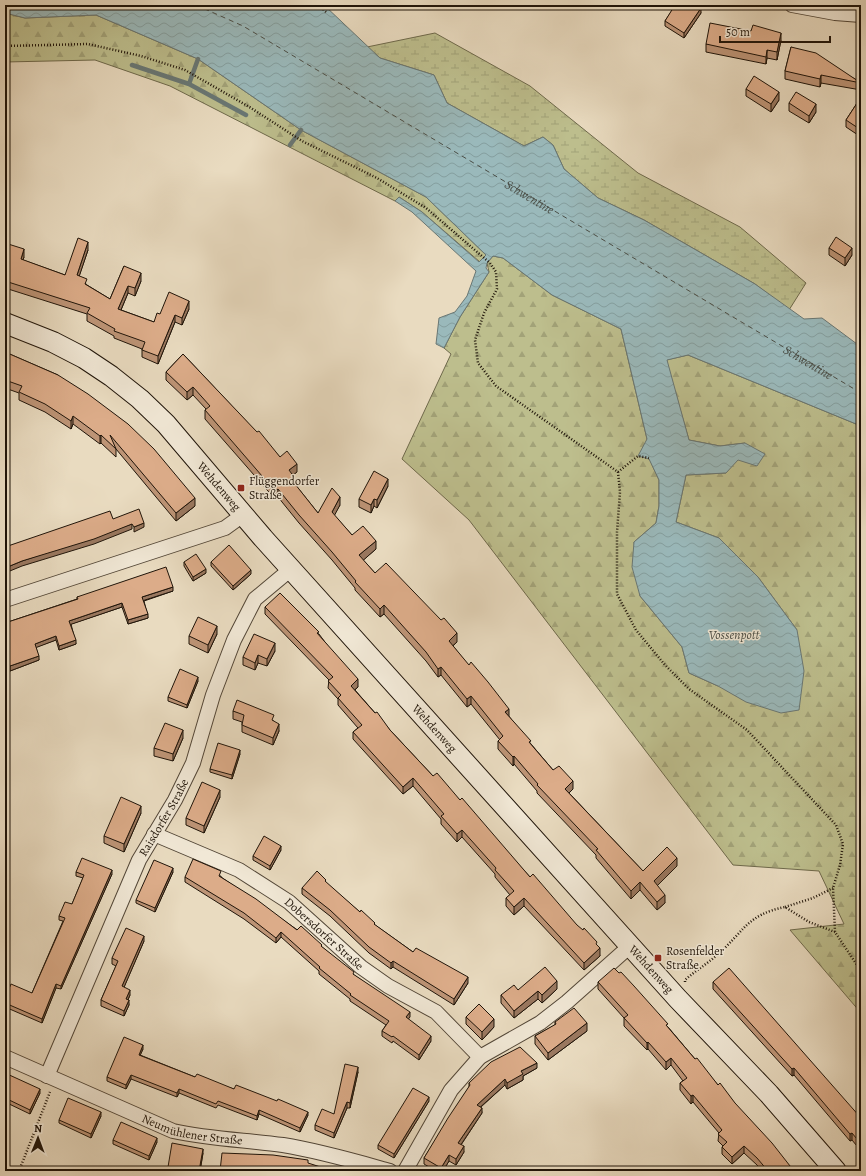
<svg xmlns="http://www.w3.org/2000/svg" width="866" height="1176" viewBox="0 0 866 1176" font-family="Alegreya,serif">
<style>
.forest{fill:url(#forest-firs);stroke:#6e694b}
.wetland{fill:url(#wetland-marsh);stroke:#6e694b}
.water{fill:url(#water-waves);stroke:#697774}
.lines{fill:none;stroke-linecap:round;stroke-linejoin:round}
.stream{stroke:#697774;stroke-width:4.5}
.ferry{stroke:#4a4e47;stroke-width:1;stroke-dasharray:5 4;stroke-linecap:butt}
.street-casing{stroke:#524637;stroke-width:16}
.secondary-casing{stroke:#1f1409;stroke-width:22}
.path{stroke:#1f1409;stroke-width:2.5;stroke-dasharray:1 2;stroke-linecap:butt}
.street{stroke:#f1e8d6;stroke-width:14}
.secondary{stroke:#f1e8d6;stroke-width:20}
.wall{fill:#bd9476;stroke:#1f1409}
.shaded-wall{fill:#9a7860;stroke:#1f1409}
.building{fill:#dcac89;stroke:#1f1409}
.poi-dot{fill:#8f2418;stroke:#f1e8d6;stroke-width:1.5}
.labels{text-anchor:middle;stroke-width:3;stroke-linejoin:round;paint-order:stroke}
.poi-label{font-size:12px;fill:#1f1409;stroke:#f1e8d6;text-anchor:start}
.street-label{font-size:12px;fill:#1f1409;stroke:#f1e8d6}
.water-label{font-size:13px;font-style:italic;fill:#4a4e47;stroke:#f1e8d6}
</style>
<defs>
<pattern id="forest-firs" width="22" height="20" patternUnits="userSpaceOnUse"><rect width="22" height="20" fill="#bdbe8d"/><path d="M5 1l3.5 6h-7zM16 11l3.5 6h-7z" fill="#a2a278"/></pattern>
<pattern id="wetland-marsh" width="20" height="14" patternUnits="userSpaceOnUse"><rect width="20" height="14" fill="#bdbe8d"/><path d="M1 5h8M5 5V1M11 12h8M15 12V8" fill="none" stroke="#a2a278"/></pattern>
<pattern id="water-waves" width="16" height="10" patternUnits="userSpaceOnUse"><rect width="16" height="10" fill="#9ab9bb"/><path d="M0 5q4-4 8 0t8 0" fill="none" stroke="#849e9f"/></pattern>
</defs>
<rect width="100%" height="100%" fill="#e9dbc0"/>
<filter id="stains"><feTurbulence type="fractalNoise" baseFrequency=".005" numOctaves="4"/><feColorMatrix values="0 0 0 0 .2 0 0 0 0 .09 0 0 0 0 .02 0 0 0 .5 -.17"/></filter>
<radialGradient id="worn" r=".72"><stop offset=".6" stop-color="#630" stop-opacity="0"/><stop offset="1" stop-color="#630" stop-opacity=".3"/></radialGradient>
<!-- forest -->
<path class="forest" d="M5 13 25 18 96 15 198 59 301 130 426 197 486 255 480 262 422 212 399 197 395 201 170 86 95 60 5 62Z
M493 256 503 258 552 295 621 329 647 439 649 458 659 480V506L656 523 634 542 640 596 682 647 689 673 718 686 797 630 758 577 719 538 676 522 686 475 726 473 745 443 720 446 689 440 666 360 688 355 861 426V1013L790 930 844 924 819 871 733 865 469 520 402 459 451 354 444 348 460 317 489 272 487 263Z"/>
<!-- wetland -->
<path class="wetland" d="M435 33 530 86 638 173 740 227 806 283 789 310 755 284 644 220 598 198 564 169 553 145 543 137 524 146 447 103 434 75 380 58 367 47Z"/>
<!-- water -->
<path class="water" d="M5 5H324L380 58 434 75 447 103 524 146 543 137 553 145 564 169 598 198 644 220 755 284 804 319 822 318 861 347V426L688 355 667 360 689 440 720 446 745 443 765 454 757 466 738 460 726 473 686 475 676 522 719 538 758 577 797 630 804 671 799 710 781 713 746 702 718 686 689 673 682 647 640 596 632 567 634 542 656 523 659 506V480L649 459 638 456 647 439 621 329 552 295 503 258 493 256 487 263 486 268 489 272 460 317 444 348 436 344 439 318 455 312 467 296 476 271 412 212 395 201 399 197 422 212 479 262 486 255 426 197 301 130 198 59 96 15 25 18 5 13Z"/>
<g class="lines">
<!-- stream -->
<path class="stream" d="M132 65 189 84 246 115
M189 84 198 59
M290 145 301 130"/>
<!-- ferry -->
<path class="ferry" id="s1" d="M196 5 243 26 861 393"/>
<!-- street casing -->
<g class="street-casing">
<g id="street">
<path d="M792 5 835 13 861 15"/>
<path d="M5 600 225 528 243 515"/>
<path id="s2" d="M154 834 239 870 289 902 361 967 388 986 436 1012 480 1057"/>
<path id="s3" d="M5 1057 173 1131C209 1139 246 1140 283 1145 320 1151 354 1161 390 1171"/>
<path id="s4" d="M47 1076 139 860 175 800 193 763 213 695 234 640 255 599 291 569"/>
<path d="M405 1171 451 1090 480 1057 540 1023 567 1002 630 946"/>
</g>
</g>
<!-- secondary casing -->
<g class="secondary-casing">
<g id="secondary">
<path id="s5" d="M5 323 53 342 84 358 111 376 140 399 166 424 263 538 678 999 769 1094 836 1171"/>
</g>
</g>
<!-- path -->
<path class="path" d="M319 5 326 12
M5 46 88 44 141 56 185 70 251 108 302 141 377 178 426 208 490 263 496 272 497 289 484 313 475 340 478 363 496 386 618 472 620 492 617 532V594L636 630 665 665 689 689 747 730 836 825 843 844 840 865 833 888 835 932 861 971
M618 472 638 456 649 458
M785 907 813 898 833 888
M685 982V980C695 971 707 964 717 955 744 932 746 915 785 907L809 922 835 932
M19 1171 50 1092"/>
<!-- street -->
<use href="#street" class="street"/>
<!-- secondary -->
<use href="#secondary" class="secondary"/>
</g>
<!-- wall -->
<path class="wall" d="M667 5H697L701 13 684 38 665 26V21L673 9Z
M781 40 777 60 767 58 766 64 706 52V44Z
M791 47 861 82V90L821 83 820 87 785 79V71Z
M746 89 779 100 771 112 746 96Z
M861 97V137L846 127V120Z
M789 103 816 112 809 123 789 111Z
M5 243 24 257 23 260 65 275 88 250 79 276 87 285 110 299 124 266 141 281 135 296 128 293 121 310 154 322 160 314 189 309 182 325 175 322 158 364 142 357V349L114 338V336L87 321V314L5 288Z
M829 248 852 255 845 266 829 255Z
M5 352 58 375 195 506 176 521 116 449V457L101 443 100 444 73 424 71 429 45 412 19 400V393L5 388Z
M183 354 280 457 297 472 293 475 294 483 318 513 340 505 334 515 352 535 376 549 363 560 375 573 457 642 453 646 531 744 553 770 573 789 569 793 643 871 677 866 657 885 665 903 657 910 640 890 631 899 596 858V855L537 793V791L514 764 513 766 498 749V741L500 740 471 704 467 707 441 675 438 677 426 661 384 614 380 617 355 590V588L332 560 299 523 278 497 275 499 205 419V410L206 409 193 395 187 400 166 380V372Z
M388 486 377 508 374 506 371 513 359 507V499Z
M184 562 206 573 193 581 184 566Z
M211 562 251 574 233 590 211 566Z
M173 591 144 601 148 618 128 624 122 607 71 624 76 644 59 650 56 640 36 647 39 660 10 671 5 657V623L77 599V597Z
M265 607 319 634 358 687 355 690 390 730 433 776 460 800 530 877 597 946 600 956 584 970 524 906 514 915 506 906V898L510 895 495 877V874L462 837 457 842 441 824V819L413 786 403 794 353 739V732L358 728 338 705V699L328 688 329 680 265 614Z
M217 634 208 653 189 644V636Z
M275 651 267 666 258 663 255 670 243 665V657Z
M198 681 187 708 168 701V697Z
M233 711 274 721 279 731 273 745 242 732V722L233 719Z
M183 738 173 761 154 756V748Z
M240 754 232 779 210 772V769Z
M220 797 204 833 186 825V818Z
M141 813 124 852 104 843V836Z
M281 850 270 870 253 860V856Z
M76 872 112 874 61 989 56 988 42 1023 5 1007V998L32 993 63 921 59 920V916L72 904 83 878 76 876Z
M173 872 155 912 136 903V900Z
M221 876V877L322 947 354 975 410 1017 408 1019 431 1041 419 1060 393 1041 392 1043 382 1036V1031L386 1025 350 1001V999L319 974V971L281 937 276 943 244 919 185 882V877Z
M326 883 375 925 413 952 468 983 454 1005 393 967 391 969 369 953 330 916 302 894V888Z
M144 941 124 987 130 995 128 1000 129 1005 124 1016 101 1006V1000L116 966 112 964V958Z
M598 982 668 1027 695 1059 718 1085 794 1171H762L757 1165 744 1153 732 1164 722 1154V1147L723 1146 718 1141 719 1133 693 1102 691 1104 680 1090V1083L683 1081 671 1065 666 1070 648 1049 647 1050 624 1026V1018L598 989Z
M713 982 861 1118V1151L852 1140 850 1141 794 1075 792 1076 713 989Z
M557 989 542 1003 538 999 514 1018 501 1003V995L518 990Z
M466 1017 494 1027 482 1040 466 1024Z
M555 1022 587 1031 548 1060 535 1044V1036L555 1025Z
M143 1049 140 1055 195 1077 234 1089 308 1115 300 1132 259 1114 257 1120 218 1105 216 1108 179 1093 177 1097 131 1079 126 1089 107 1081V1077Z
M537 1068 523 1076V1080L507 1089 505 1085 481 1107 482 1113 461 1145 464 1152 456 1165 449 1161 443 1171H436L424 1164V1158L469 1087V1083Z
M358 1072 350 1108H347L334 1138 315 1130V1125L334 1114Z
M5 1073 40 1093 30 1114 5 1102Z
M429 1101 394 1158 378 1149V1145Z
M101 1116 91 1138 59 1123V1120Z
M113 1140 157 1142 149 1160 113 1144Z
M203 1153 200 1171H171L168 1170V1167Z"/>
<!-- shaded-wall -->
<path class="shaded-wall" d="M701 8V13L684 38V33Z
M781 33V40L777 60V52Z
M767 50V58L766 64V57Z
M821 75V83L820 87V79Z
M779 92V100L771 112V104Z
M816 104V112L809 123V116Z
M7 205V212L5 218V211Z
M88 242V250L77 283V275Z
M852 248V255L845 266V258Z
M24 249V257L21 266V259Z
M141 273V281L135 296V288Z
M128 286V293L118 317V309Z
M189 301V309L182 325V318Z
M175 315V322L158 364V356Z
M193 387V395L187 400V392Z
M73 416V424L71 429V421Z
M101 435V443L100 444V436Z
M297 464V472L289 478V470Z
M294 477V485L291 479Z
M388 479V486L377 508V500Z
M278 489V497L275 499V491Z
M340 497V505L332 520V512Z
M195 498V506L176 521V513Z
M374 499V506L371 513V505Z
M144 523V527L134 532V527Z
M132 524V529L94 544 22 566 5 573V568L22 561Z
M376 541V549L359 564V555Z
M206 569V573L193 581V577Z
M251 570V574L233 590V586Z
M173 587V591L142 601V597Z
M122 603V607L69 625V621Z
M384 605V614L380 617V609Z
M148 614V618L128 624V620Z
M217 626V634L208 653V645Z
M457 633V642L449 649V641Z
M56 636V640L35 648V644Z
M76 640V644L59 650V646Z
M275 643V651L267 666V659Z
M258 655V663L255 670V663Z
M39 656V660L10 671V666Z
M441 667V675L438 677V669Z
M198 677V681L187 708V705Z
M358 679V687L351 693V686Z
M471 696V704L467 707V699Z
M509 709V717L505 712Z
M279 724V731L273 745V738Z
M183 730V738L173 761V754Z
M240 750V754L232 779V775Z
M514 756V764L513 766V757Z
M413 778V786L403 794V787Z
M573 781V789L565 797V789Z
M220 790V797L204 833V826Z
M141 806V813L124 852V844Z
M462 830V837L457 842V834Z
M281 846V850L270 870V866Z
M677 858V866L654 889V881Z
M173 868V872L155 912V908Z
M112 870V874L61 989V986Z
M640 882V890L631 899V891Z
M665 895V903L657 910V902Z
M524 898V906L514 915V907Z
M281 932V937L276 943V938Z
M144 936V941L122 992V986Z
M600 948V956L584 970V963Z
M393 961V967L391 969V963Z
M468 977V983L454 1005V999Z
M557 981V989L542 1003V995Z
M56 984V988L42 1023V1019Z
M130 990V995L126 1004V999Z
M538 991V999L514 1018V1011Z
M129 1000V1005L124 1016V1011Z
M410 1012V1017L406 1022V1017Z
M494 1019V1027L482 1040V1032Z
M587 1023V1031L548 1060V1053Z
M431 1036V1041L419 1060V1055Z
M648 1042V1049L647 1050V1043Z
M143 1045V1049L139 1058V1055Z
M671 1058V1065L666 1070V1062Z
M537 1063V1068L523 1076V1080L507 1089V1083L521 1071Z
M358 1067V1072L350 1108V1103Z
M794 1068V1075L792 1076V1069Z
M131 1075V1079L126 1089V1085Z
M505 1079V1085L477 1110V1105Z
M40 1089V1093L30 1114V1110Z
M179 1089V1093L177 1097V1093Z
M693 1095V1102L691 1104V1096Z
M429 1097V1101L394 1158V1154Z
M347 1102V1108L334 1138V1133Z
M482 1108V1113L458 1149V1143Z
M259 1110V1114L257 1120V1116Z
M101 1112V1116L91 1138V1134Z
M308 1112V1115L300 1132V1128Z
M852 1133V1140L850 1141V1134Z
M157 1138V1142L149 1160V1156Z
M464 1146V1152L456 1165V1159Z
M744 1146V1153L732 1164V1157Z
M203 1149V1153L200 1171H199Z
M449 1155V1161L443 1171H441V1168Z"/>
<!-- building -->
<path class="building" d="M675 5H697L701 8 684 33 665 21Z
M710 23 751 31 753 25 781 33 777 52 767 50 766 57 706 44Z
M791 47 816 53 861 83 821 75 820 79 785 71Z
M754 76 779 92 771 104 746 89Z
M796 92 816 104 809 116 789 103Z
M861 97V130L846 120Z
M836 237 852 248 845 258 829 248Z
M78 238 88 242 77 275 87 279 85 284 110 299 124 266 141 273 135 288 128 286 118 309 154 322 157 313 160 314 169 292 189 301 182 318 175 315 158 356 142 350 145 342 114 331 115 329 87 313 90 308 5 281V243L24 249 21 259 65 275Z
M5 352 58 375 88 394 128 424 154 449 195 498 176 513 110 435 116 449 101 435 100 436 73 416 71 421 45 404 19 392 22 386 5 380Z
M183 354 257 432 259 431 280 457 287 451 297 464 289 470 294 477 291 479 318 513 332 488 340 497 332 512 352 535 363 526 376 541 359 555 375 573 386 563 441 620 444 618 457 633 449 641 469 665 471 662 488 682 509 709 505 712 531 741 529 742 553 770 559 766 573 781 565 789 643 871 667 847 677 858 654 881 665 895 657 902 640 882 631 891 596 850 598 849 537 785 538 784 514 756 513 757 498 741 503 736 471 696 467 699 441 667 438 669 426 652 384 605 380 609 355 582 356 581 332 552 299 515 278 489 275 491 205 410 210 406 193 387 187 392 166 372Z
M374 471 388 479 377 500 374 499 371 505 359 499Z
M139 509 144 523 134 527 132 524 94 539 22 561 5 568V547L110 511 113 519Z
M229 545 251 570 233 586 211 562Z
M196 554 206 569 193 577 184 562Z
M166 567 173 587 142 597 148 614 128 620 122 603 69 621 76 640 59 646 56 636 35 644 39 656 10 666 5 653V623L78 599 77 597Z
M280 593 319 632 317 633 358 679 351 686 375 713 377 712 390 730 433 776 437 773 460 800 462 798 530 877 533 874 577 925 583 930 584 928 597 942 596 944 600 948 584 963 524 898 514 907 506 898 514 891 495 870 496 868 462 830 457 834 441 816 444 814 413 778 403 787 353 732 362 725 338 698 341 695 328 681 333 677 265 607Z
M198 617 217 626 208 645 189 636Z
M254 634 275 643 267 659 258 655 255 663 243 657Z
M180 669 198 677 187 705 168 697Z
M237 700 274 715 272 720 279 724 273 738 242 725 244 715 233 711Z
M165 723 183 730 173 754 154 748Z
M218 743 240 750 232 775 210 769Z
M202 782 220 790 204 826 186 818Z
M121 797 141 806 124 844 104 836Z
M264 836 281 846 270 866 253 856Z
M82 858 112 870 61 986 56 984 42 1019 5 1003V998L11 984 32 993 65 918 59 916 65 902 72 904 84 875 76 872Z
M193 859 221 871 219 876 256 899 297 930 301 926 322 945 321 946 354 972 353 974 410 1012 406 1017 431 1036 419 1055 393 1036 392 1037 382 1031 389 1021 350 995 351 994 319 968 320 967 281 932 276 938 244 913 185 877Z
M154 860 173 868 155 908 136 900Z
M317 871 326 880 325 881 360 912 361 910 375 923 374 924 413 952 416 948 468 977 454 999 393 961 391 963 369 947 330 910 302 888Z
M126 928 144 936 122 986 130 990 126 999 129 1000 124 1011 101 1000 118 961 112 958Z
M545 967 557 981 542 995 538 991 514 1011 501 995 514 985 518 990Z
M614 968 619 973 621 972 634 986 668 1024 666 1025 695 1059 697 1058 718 1085 720 1083 735 1103 772 1143 794 1171H768L757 1158 744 1146 732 1157 722 1147 727 1142 718 1134 722 1130 693 1095 691 1096 680 1083 687 1078 671 1058 666 1062 648 1042 647 1043 624 1018 628 1015 598 982Z
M729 968 861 1118V1144L852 1133 850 1134 794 1068 792 1069 713 982Z
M479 1004 494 1019 482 1032 466 1017Z
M574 1008 587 1023 548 1053 535 1036 556 1024 555 1022Z
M124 1037 143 1045 139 1055 172 1068 195 1077 197 1074 234 1089 236 1085 277 1101 278 1099 308 1112 300 1128 259 1110 257 1116 218 1101 216 1104 179 1089 177 1093 131 1075 126 1085 107 1077Z
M520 1047 537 1063 521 1071 523 1074 507 1083 505 1079 477 1105 482 1108 458 1143 464 1146 456 1159 449 1155 441 1168 424 1158 448 1118 470 1085 469 1083 491 1062Z
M345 1064 358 1067 350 1103 347 1102 334 1133 315 1125 322 1109 334 1114Z
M5 1073 40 1089 30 1110 5 1098Z
M413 1088 429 1097 394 1154 378 1145Z
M68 1098 101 1112 91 1134 59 1120Z
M121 1122 157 1138 149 1156 113 1140Z
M172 1143 203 1149 199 1171H191L168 1167Z
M222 1153 273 1155 308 1160V1163L333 1171H220Z"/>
<!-- markers -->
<g class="poi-dot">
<rect x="237" y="484" width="8" height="8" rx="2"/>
<rect x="654" y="954" width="8" height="8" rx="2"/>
</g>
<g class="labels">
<!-- poi labels -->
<g class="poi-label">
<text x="249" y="485">Flüggendorfer<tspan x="249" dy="14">Straße</tspan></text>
<text x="666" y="955">Rosenfelder<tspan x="666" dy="14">Straße</tspan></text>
</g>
<!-- street labels -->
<g class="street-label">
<text dy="4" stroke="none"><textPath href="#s5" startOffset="274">Wehdenweg</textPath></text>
<text dy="4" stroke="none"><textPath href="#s5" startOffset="598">Wehdenweg</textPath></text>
<text dy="4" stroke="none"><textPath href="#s4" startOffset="284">Raisdorfer Straße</textPath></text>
<text dy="4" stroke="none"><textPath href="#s2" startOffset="199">Dobersdorfer Straße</textPath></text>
<text dy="4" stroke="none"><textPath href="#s5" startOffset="922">Wehdenweg</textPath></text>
<text dy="4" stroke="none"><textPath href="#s3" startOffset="202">Neumühlener Straße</textPath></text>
</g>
<!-- water labels -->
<g class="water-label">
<text dy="5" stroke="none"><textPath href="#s1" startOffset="385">Schwentine</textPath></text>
<text dy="5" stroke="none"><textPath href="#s1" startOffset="709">Schwentine</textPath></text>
<text x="734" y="639">Vossenpott</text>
</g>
</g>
<!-- margin -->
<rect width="866" height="1176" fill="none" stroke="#e9dbc0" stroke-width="20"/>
<rect x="6" y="6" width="854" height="1164" fill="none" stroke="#1f1409" stroke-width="2"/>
<rect x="10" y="10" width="846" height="1156" fill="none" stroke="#1f1409"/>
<!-- north arrow -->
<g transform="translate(38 1138) rotate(1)" stroke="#f1e8d6" stroke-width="3" paint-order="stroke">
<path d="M0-3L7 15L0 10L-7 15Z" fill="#1f1409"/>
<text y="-6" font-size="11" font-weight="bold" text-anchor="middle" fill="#1f1409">N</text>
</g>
<!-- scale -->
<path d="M720 36v6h110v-6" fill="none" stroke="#1f1409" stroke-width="2"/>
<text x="726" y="36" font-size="12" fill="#1f1409" stroke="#f1e8d6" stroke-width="3" paint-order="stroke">50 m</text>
<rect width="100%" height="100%" filter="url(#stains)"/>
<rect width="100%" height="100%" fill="url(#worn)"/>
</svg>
